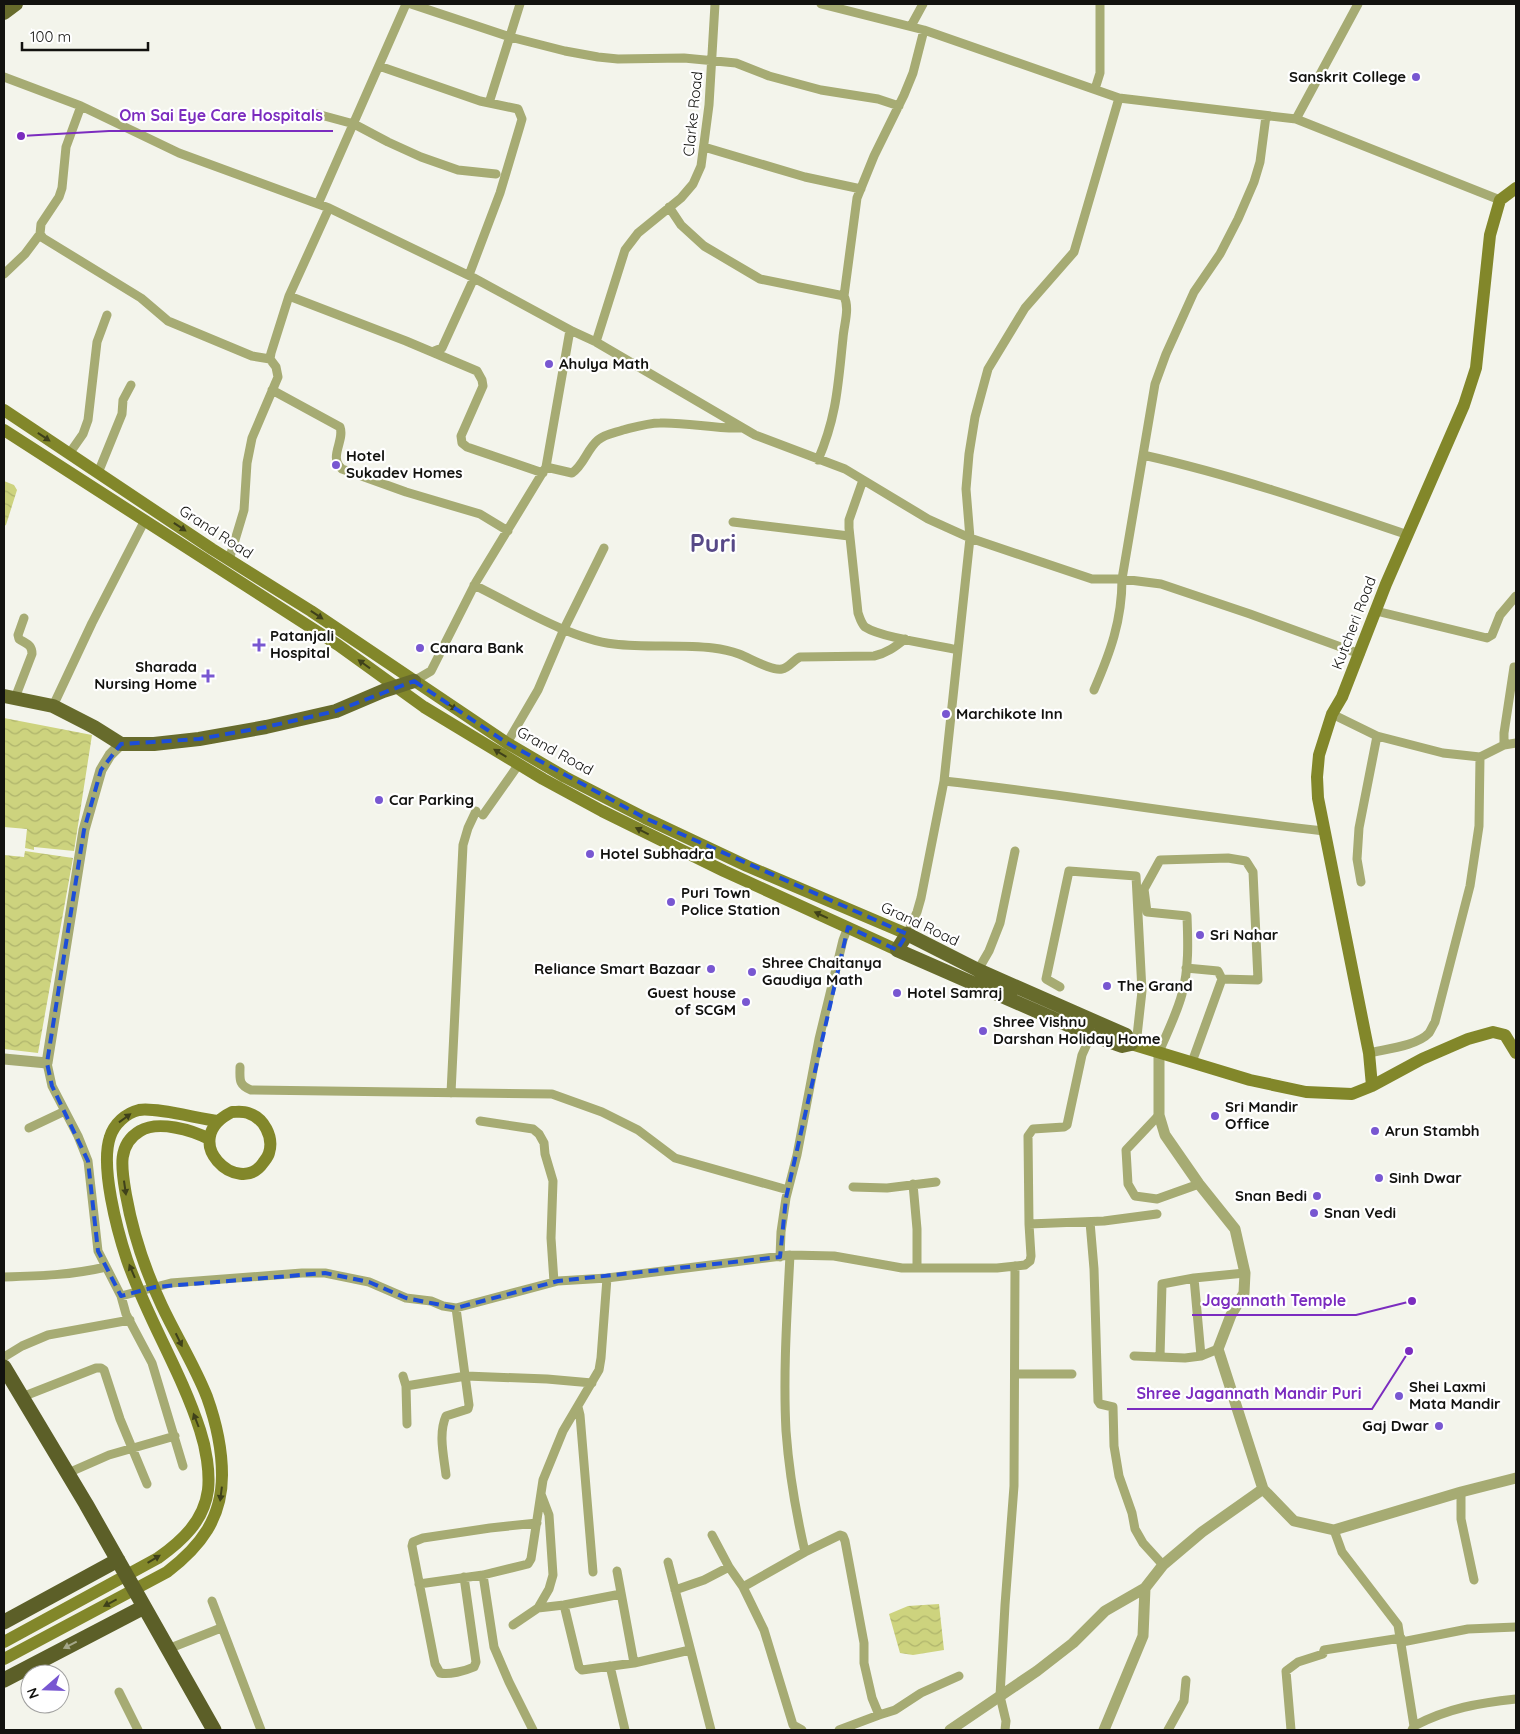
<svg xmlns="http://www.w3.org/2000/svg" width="1520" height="1734" viewBox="0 0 1520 1734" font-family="Quicksand,sans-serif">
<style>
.water{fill:url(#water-waves)}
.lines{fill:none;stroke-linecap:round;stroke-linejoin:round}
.minor{stroke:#a6ab73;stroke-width:9}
.tertiary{stroke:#a6ab73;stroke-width:11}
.secondary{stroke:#82872a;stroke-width:12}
.primary{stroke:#676b2c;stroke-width:14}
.trunk{stroke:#5c5f28;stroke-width:15}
.oneway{fill:#3f411a}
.oneway2{fill:#a5a789}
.marked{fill:none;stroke:#1d4ed8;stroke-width:4;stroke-dasharray:10 6;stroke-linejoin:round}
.poi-dot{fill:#7857d1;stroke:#fff;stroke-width:2}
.labels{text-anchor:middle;stroke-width:4.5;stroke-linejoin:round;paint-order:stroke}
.poi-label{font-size:15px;font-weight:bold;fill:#12120f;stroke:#fff;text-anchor:start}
.street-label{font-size:15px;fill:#12120f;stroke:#fff}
.town-label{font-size:25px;font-weight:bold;fill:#574987;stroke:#fff}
.leader{fill:none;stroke:#7b2cbf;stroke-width:2}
.callout-dot{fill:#7b2cbf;stroke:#fff;stroke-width:2}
.callout-label{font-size:16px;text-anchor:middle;font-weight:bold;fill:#7b2cbf;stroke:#fff;stroke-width:4.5;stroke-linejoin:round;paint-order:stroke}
</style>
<defs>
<pattern id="water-waves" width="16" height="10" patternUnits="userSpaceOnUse" patternTransform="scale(1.25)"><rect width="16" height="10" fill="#cdd37e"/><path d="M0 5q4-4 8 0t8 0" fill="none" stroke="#afb46c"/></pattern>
</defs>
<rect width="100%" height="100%" fill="#f3f4eb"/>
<!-- water -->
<path class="water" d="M4 481 14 485 17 490 6 525 4 526Z
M4 718 92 735 74 851 34 847V850L25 848 27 829 4 827Z
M25 851 73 858 38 1053 4 1049V855L24 857Z
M939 1604 944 1650 913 1655 900 1653 889 1614 908 1606Z"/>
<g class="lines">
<!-- minor -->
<path class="minor" d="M411 4 510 37 565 51 598 57 618 59 684 58 736 63 769 76 821 90 878 99 899 106
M821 4 924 30 1119 98 1296 119 1500 200
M911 26 923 4
M379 66 480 101 518 109 522 119 520 126 500 193 469 275
M4 77 81 106 179 153 329 208 474 278 570 330 596 342 755 435 845 469 928 519 970 538 1092 579H1122L1161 584 1250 614 1360 654
M1095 89 1100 73V4
M489 103 520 4
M81 106 66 147 62 188 59 197 41 224 40 234 43 238 141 298 168 321 252 356 270 359
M317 114 354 124 388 142 421 157 458 170 496 174
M1296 119 1358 4
M704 147 805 177 861 189
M318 204 406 4
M669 207 681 225 704 246 760 279 844 296
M4 274 25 254 40 234
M289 296 406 341 477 371 482 380 483 386 461 436 462 443 467 447 543 473
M596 342 625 250 638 233 681 198 693 184 701 166 709 105 715 4
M432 352 442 348 474 278
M272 390 340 427C345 441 328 457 342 469L406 492 480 514 508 531
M69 454 83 434 88 420 97 342 107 315
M1143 455C1233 475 1320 505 1408 535
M818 460C837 416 838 384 843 338 844 324 850 309 844 296L857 198 874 156 904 95 913 73 924 30
M546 467 572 473C584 465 587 449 598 440 605 434 614 433 623 430 635 427 648 423 660 423 687 422 714 429 740 428
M98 473 122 414 123 400 131 385
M863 480 849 520V528L858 613C860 618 861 623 865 627 882 638 937 645 958 650
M733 522 849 536
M229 560 244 510 247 463 252 438 278 377 276 367 270 359 271 353 289 296 329 208
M474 585C515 605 570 639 614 644 647 648 680 644 713 648 722 649 731 651 739 654 750 658 771 671 782 669 789 668 793 660 800 657L874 656C887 653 895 647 905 639
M1376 611 1487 638 1492 635 1500 615 1516 596
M414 681 431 671 476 582 546 467 570 330
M1094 690C1110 653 1122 621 1122 579L1155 384 1166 354 1194 292 1220 254 1238 219 1254 182 1260 162 1266 116
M15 698 32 654C32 644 26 644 19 639L18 635 24 618
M53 706 92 623 145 520
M1332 714 1377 736 1443 753 1480 757 1504 745 1516 743
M507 743 538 690 564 629 604 548
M1504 745V733L1514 667H1516
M944 781C1071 795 1197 817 1324 831
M483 815 519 764
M1361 882 1357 859 1359 828 1377 736
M907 934 917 912 921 898 944 781 970 538 966 489 969 454 975 417 988 369 1025 308 1074 252 1119 98
M978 970 989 951 1000 923 1015 851
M1060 987 1046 979 1069 871 1136 876 1142 991 1136 1045
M1159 1052C1167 1033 1177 1013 1182 994 1189 969 1188 942 1187 916L1147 912 1144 889 1160 860 1228 858 1246 861 1253 872 1258 980 1222 979 1218 971 1186 968
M1369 1053C1386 1049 1417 1046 1429 1033 1431 1030 1433 1025 1435 1022L1470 886 1479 826 1480 757
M1192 1062 1222 979
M47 1063 52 1086 78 1136 88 1161 98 1251 121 1296 171 1283 302 1273H325L369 1282 406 1298 431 1301 443 1306 456 1308 558 1281 607 1278 790 1255 834 1256 902 1268H997L1025 1265 1030 1261 1031 1256 1029 1224 1028 1136 1033 1129 1064 1127 1067 1125 1082 1055 1091 1035
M240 1067C240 1079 238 1085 251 1090L552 1094 602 1112 638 1130 675 1158 788 1190
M451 1093 463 845 468 828 476 811
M1159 1115 1126 1150 1128 1184 1135 1196 1157 1199 1199 1184
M480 1121 533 1129 539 1134 544 1143 545 1154 553 1181 551 1238 554 1282
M29 1128 65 1111
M913 1184 917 1229V1268
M853 1187 887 1188 936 1182
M1090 1222 1094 1269 1098 1401 1100 1404 1113 1407 1114 1446 1119 1476 1132 1513 1135 1529 1143 1543 1163 1565
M1029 1224 1104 1221 1157 1214
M790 1255C787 1314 783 1373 786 1431 789 1472 796 1513 805 1552
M780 1257 781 1232 786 1198 797 1155 819 1039 843 940 848 927
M4 1277C39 1276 72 1275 106 1267
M1194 1278 1201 1356
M121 1296 126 1314 152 1363 183 1466
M1134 1356 1185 1358 1201 1356 1218 1349
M4 1357 22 1346 48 1335 130 1320
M1160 1357 1162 1284 1194 1278 1245 1273
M1015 1374H1072
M403 1376 406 1386 407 1424
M406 1386 466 1376 547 1379 592 1383
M22 1397 96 1368H101L104 1370 120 1419 147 1484
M578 1407 580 1415 593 1572
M68 1473 109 1455 175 1436
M446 1475C444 1457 438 1434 446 1416L468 1409 469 1405 456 1308
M1461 1492V1519L1474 1580
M1334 1530 1342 1552 1398 1625 1414 1726 1412 1730
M712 1535 729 1567 743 1587 764 1630 793 1725 802 1730
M668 1562 711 1730
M617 1571 634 1663
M483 1575 494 1647 509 1682 533 1730
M464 1577 476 1662 474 1667C465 1671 449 1675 440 1673L435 1664 412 1546 413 1542 423 1538 490 1528 537 1523
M419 1584 483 1575 528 1564 531 1559 543 1480 563 1431 599 1370 601 1358 607 1278
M743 1587 805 1552 840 1535 843 1536 845 1541 864 1643V1663L872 1698 879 1715 895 1710 921 1693 959 1676
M675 1590 704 1580 729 1567
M212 1601 261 1730
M564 1605 579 1667 582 1670 634 1663 690 1650
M538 1608 564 1605 621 1594
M513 1625 538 1608 549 1589 553 1575 549 1515 541 1494
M1402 1642 1468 1629 1516 1627
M168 1649 221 1628
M610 1666 625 1730
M119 1692 138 1730
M1414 1726C1448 1708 1479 1703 1516 1699
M839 1730 879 1715
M1005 1730 1006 1721 1000 1696 1005 1605 1014 1486 1015 1266
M1168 1730 1184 1701 1186 1680
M1291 1730 1286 1671 1298 1662 1323 1654 1324 1650 1401 1638"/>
<!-- tertiary -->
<path class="tertiary" d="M1159 1052V1115L1165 1135 1199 1184 1235 1229 1245 1273 1244 1293 1231 1315 1218 1349 1263 1489 1294 1521 1334 1530 1461 1492 1516 1478
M4 1059 47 1063 84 830 101 770 110 755 121 744
M950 1730 1037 1671 1073 1643 1105 1611 1145 1588 1163 1565 1202 1532 1263 1489
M1104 1730 1143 1636 1145 1588"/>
<!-- secondary -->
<path class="secondary" d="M4 410 212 549 311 611 507 743 565 777 645 818 747 866 907 934
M4 430 338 645 424 707 543 779 602 811 724 871 897 950
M1131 1044 1250 1080 1306 1092 1352 1094 1372 1086 1422 1059 1468 1039 1493 1032 1505 1035 1516 1053
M1372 1086 1369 1053 1318 798 1317 777 1319 755 1332 714 1342 697 1386 584 1464 405 1476 368 1490 235 1500 200 1516 188
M232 1112C237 1112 243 1111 248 1113 264 1118 274 1137 269 1153 268 1157 265 1160 263 1163 239 1198 176 1140 232 1112Z
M4 1642 158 1558C182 1541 204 1521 208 1490 210 1472 206 1448 200 1430 181 1371 147 1318 127 1260 117 1230 100 1166 110 1137 114 1124 126 1113 139 1110 156 1107 199 1119 218 1121
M4 1659 167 1572C201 1546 222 1518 222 1475 222 1448 216 1422 207 1397 195 1366 176 1336 162 1306 145 1270 133 1234 126 1195 122 1171 116 1145 140 1131 158 1120 192 1130 209 1139"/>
<!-- primary -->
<path class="primary" d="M4 13 16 4
M4 696 53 706 94 727 121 744H154L199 739 266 727 336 711 383 691 414 681
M907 934 978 970 1126 1035 1131 1044 1122 1046 1091 1035 897 950Z"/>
<!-- trunk -->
<path class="trunk" d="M4 1367 86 1504 214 1730
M4 1622 118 1560
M4 1680 144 1607"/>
</g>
<!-- one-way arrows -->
<defs><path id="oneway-solid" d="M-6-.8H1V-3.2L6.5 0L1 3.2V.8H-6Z" transform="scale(1.25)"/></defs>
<g class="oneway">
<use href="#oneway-solid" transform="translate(44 437) rotate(34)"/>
<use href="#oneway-solid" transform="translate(180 527) rotate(34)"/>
<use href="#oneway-solid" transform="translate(317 615) rotate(34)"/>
<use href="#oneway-solid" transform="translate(364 664) rotate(-144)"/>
<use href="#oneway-solid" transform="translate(451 706) rotate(34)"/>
<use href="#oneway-solid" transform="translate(500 753) rotate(-149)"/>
<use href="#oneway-solid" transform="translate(642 831) rotate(-153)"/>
<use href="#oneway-solid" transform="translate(821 915) rotate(-155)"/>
<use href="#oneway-solid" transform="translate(125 1118) rotate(-36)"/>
<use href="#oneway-solid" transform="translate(125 1188) rotate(82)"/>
<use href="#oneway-solid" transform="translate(132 1271) rotate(-113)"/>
<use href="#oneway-solid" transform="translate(179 1340) rotate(64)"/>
<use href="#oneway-solid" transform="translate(196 1420) rotate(-111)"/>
<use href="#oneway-solid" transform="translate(221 1494) rotate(97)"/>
<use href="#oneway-solid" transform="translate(154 1559) rotate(-31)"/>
<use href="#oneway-solid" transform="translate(110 1603) rotate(152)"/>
</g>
<use class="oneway2" href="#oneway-solid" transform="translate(70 1645) rotate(153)"/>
<!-- marked area -->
<path class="marked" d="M414 681 507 743 645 818 907 934 897 950 848 927 786 1198 780 1257 558 1281 456 1308 406 1298 369 1282 325 1273 155 1287 121 1296 98 1251 88 1161 52 1086 47 1063 84 830 101 770 121 744 199 739 266 727 336 711Z"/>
<!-- markers -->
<g class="poi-dot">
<circle cx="1416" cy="77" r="5"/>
<circle cx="549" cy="364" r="5"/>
<circle cx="336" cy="465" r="5"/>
<path d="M256.5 637.5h5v5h5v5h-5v5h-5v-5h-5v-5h5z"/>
<circle cx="420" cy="648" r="5"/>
<path d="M205.5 668.5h5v5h5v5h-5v5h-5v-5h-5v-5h5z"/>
<circle cx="946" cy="714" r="5"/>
<circle cx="379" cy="800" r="5"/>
<circle cx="590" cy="854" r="5"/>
<circle cx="671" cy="902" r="5"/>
<circle cx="1200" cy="935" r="5"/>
<circle cx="711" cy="969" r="5"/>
<circle cx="752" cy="972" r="5"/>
<circle cx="1107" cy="986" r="5"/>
<circle cx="897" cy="993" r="5"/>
<circle cx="746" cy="1002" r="5"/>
<circle cx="983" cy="1031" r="5"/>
<circle cx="1215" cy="1116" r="5"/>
<circle cx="1375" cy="1131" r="5"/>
<circle cx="1379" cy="1178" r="5"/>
<circle cx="1317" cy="1196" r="5"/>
<circle cx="1314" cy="1213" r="5"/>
<circle cx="1399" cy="1396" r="5"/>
<circle cx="1439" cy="1426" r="5"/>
</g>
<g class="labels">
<!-- poi labels -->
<g class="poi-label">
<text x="1406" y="82" text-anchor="end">Sanskrit College</text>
<text x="559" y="369">Ahulya Math</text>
<text x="346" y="461">Hotel<tspan x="346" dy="17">Sukadev Homes</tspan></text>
<text x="270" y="641">Patanjali<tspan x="270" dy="17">Hospital</tspan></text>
<text x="430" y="653">Canara Bank</text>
<text x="197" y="672" text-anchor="end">Sharada<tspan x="197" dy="17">Nursing Home</tspan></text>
<text x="956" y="719">Marchikote Inn</text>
<text x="389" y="805">Car Parking</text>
<text x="600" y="859">Hotel Subhadra</text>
<text x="681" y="898">Puri Town<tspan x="681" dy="17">Police Station</tspan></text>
<text x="1210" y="940">Sri Nahar</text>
<text x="762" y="968">Shree Chaitanya<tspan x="762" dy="17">Gaudiya Math</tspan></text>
<text x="701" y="974" text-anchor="end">Reliance Smart Bazaar</text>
<text x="1117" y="991">The Grand</text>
<text x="736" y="998" text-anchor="end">Guest house<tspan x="736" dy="17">of SCGM</tspan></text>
<text x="907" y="998">Hotel Samraj</text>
<text x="993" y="1027">Shree Vishnu<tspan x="993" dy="17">Darshan Holiday Home</tspan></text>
<text x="1225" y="1112">Sri Mandir<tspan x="1225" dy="17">Office</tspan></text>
<text x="1385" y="1136">Arun Stambh</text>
<text x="1389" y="1183">Sinh Dwar</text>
<text x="1307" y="1201" text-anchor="end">Snan Bedi</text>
<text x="1324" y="1218">Snan Vedi</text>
<text x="1409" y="1392">Shei Laxmi<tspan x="1409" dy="17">Mata Mandir</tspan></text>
<text x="1429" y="1431" text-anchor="end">Gaj Dwar</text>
</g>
<!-- street labels -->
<g class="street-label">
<text transform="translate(693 114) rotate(-84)" y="5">Clarke Road</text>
<text transform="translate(216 532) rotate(33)" y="5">Grand Road</text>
<text transform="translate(1354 623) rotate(-69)" y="5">Kutcheri Road</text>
<text transform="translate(555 751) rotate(29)" y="5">Grand Road</text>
<text transform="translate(920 924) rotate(25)" y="5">Grand Road</text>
</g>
<!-- town labels -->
<g class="town-label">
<text x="713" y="552">Puri</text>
</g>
</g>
<!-- callouts -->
<path class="leader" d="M21 136L109 131H333M1412 1301L1356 1315H1192M1409 1351L1372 1409H1127"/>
<g class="callout-dot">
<circle cx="21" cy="136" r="5"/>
<circle cx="1412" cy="1301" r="5"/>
<circle cx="1409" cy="1351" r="5"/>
</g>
<g class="callout-label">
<text x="221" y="121">Om Sai Eye Care Hospitals</text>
<text x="1274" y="1306">Jagannath Temple</text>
<text x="1249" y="1399">Shree Jagannath Mandir Puri</text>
</g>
<!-- border -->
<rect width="1520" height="1734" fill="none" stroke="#12120f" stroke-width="10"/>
<!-- north arrow -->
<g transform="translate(45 1689) rotate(250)"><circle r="24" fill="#ffffff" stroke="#a0a09f"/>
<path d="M0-4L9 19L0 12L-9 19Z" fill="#7857d1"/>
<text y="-8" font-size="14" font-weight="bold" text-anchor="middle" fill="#12120f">N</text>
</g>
<!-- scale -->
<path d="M22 42v8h126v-8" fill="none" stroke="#12120f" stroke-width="2.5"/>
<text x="30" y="42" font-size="15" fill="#12120f" stroke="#ffffff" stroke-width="4" paint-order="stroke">100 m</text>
</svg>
